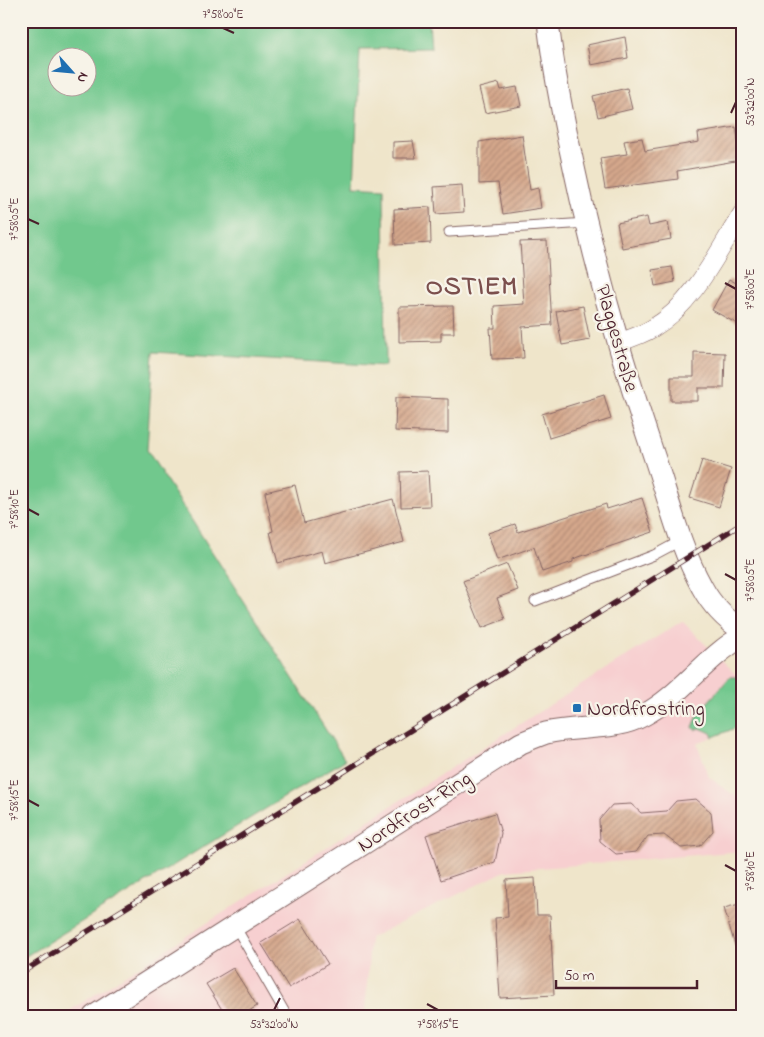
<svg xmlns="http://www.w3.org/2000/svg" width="764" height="1037" viewBox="0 0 764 1037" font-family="'Indie Flower',sans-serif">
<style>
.built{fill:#f7cfd0}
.green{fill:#71c88d;stroke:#5e745c;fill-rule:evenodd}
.building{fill:url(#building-hatch)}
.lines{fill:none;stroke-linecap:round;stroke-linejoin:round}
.service-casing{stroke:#846463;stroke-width:11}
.minor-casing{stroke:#846463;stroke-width:19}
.tertiary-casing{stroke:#846463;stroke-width:23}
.service{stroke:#fff;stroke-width:9}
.minor{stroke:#fff;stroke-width:18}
.tertiary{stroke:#fff;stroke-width:21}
.rail-casing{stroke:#4a1f2b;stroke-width:5.5}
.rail{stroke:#f7f3e8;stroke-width:4;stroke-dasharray:11;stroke-linecap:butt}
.ticks{fill:none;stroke:#4a1f2b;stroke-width:2}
.poi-dot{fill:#1f6fb2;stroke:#f7f3e8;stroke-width:2}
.labels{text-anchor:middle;stroke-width:4.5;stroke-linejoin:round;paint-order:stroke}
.street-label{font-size:21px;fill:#4a1f2b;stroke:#f7f3e8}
.poi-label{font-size:21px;fill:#4a1f2b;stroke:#f7f3e8;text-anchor:start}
.district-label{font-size:26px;font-weight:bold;letter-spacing:1px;fill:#7b4f4d;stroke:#f7f3e8}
.neatline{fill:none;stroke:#4a1f2b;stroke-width:2}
.ticks-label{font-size:12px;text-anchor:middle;fill:#4a1f2b}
</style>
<defs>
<pattern id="building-hatch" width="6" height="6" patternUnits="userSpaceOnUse" patternTransform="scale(1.25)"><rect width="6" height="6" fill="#d5a88c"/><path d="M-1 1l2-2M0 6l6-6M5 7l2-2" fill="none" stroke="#af8873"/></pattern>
</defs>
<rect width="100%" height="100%" fill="#f7f3e8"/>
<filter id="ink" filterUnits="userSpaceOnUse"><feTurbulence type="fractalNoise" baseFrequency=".02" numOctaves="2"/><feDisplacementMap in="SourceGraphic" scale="10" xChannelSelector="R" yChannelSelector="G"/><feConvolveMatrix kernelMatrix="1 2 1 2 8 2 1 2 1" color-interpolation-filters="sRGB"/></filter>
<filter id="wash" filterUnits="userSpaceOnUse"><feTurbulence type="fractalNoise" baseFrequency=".0096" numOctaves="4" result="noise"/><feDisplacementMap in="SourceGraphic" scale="20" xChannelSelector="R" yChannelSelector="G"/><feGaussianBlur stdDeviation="1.12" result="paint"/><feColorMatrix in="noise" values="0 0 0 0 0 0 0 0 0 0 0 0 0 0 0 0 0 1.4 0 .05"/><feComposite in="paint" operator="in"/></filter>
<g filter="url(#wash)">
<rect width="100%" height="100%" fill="#efe5ca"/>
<!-- built -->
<path class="built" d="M682 621 738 677 743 691V725L697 743 709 777 743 802V851L505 871 370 938 365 1016H61Z"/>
<!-- green -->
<path class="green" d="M21 21H429L431 48 360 49 354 186 384 188 386 366 153 352 147 450 345 760 21 959ZM58 58H88V88H58Z
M730 677H738L743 691V725L713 737 711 733 700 728 695 730 693 727 700 711Z"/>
<g id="blocks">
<!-- building -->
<path class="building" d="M625 37 628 58 591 65 587 45Z
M499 83 501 90 517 87 521 106 485 113 479 88Z
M627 88 632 109 598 117 593 96Z
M736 127 741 160 677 171 678 179 605 189 600 158 627 154 624 141 642 138 645 151 699 142 698 133Z
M522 135 530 190 538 188 541 208 503 214 498 183 479 184V142Z
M413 141 416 158H393V142Z
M462 185 464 212 436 214 434 187Z
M430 207 431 243 395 245 394 209Z
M647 217 649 226 668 222 671 239 622 248 617 223Z
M547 241 552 325 522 327 524 358 492 359 490 328H495L494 306 524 304 520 242Z
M672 267 675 282 655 286 652 270Z
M729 279 743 287V327L712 310Z
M453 306 454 333H441V341L399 342V307Z
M583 306 590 340 562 345 556 311Z
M694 352 725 353 724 388H698V401H671V377H694Z
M604 395 611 419 549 438 542 414Z
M396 397 448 399V433L395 431Z
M702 460 731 469 719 507 690 498Z
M428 471 430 506 401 507 400 472Z
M295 485 304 523 393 499 404 542 325 563 322 551 278 563 270 532 273 531 265 492Z
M642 498 653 532 573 559V562L542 572 534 547 497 560 488 533 515 524 518 532 606 504 607 509Z
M507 564 518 590 497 598 505 619 482 628 463 581Z
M696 799 711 812 713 831 700 846 681 848 664 835 648 836 636 852 616 854 600 841 599 820 612 805 631 804 641 813 667 811 676 801Z
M495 813 501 833 495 862 441 880 426 835Z
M535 878 537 915H550L554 995 500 998 495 918 508 917 506 880Z
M743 903V959H739L724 908Z
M300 919 328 964 289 988 261 943Z
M233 968 257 1006 241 1016H226L206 984Z"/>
</g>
</g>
<g filter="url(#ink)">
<use href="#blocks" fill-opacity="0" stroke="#846463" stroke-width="1"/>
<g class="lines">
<!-- service casing -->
<g class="service-casing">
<path id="service" d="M449 232 587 223
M535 601 654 555 682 540
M235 926 287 1016"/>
</g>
<!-- minor casing -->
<g class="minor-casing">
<path id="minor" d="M617 343C629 339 642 335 653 328 694 304 718 251 743 212"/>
</g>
<!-- tertiary casing -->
<g class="tertiary-casing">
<path id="tertiary" d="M548 21C552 61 560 101 568 140 590 247 619 353 654 456 669 500 680 548 702 587 712 606 725 619 743 631
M94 1016 521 743C529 740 537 736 546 733 577 725 614 732 644 715 681 695 706 657 743 636"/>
</g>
<!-- service -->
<use href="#service" class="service"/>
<!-- minor -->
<use href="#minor" class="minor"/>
<!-- tertiary -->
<use href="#tertiary" class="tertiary"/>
<!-- rail casing -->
<g class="rail-casing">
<path id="rail" d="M21 973 743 523"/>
</g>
<!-- rail -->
<use href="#rail" class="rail"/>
</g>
</g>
<!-- ticks -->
<path class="ticks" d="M223 28 234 33M731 113 736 102M28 219 39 224M725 283 736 289M28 509 39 515M725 574 736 580M28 800 39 806M725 865 736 871M427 1004 438 1010M274 1010 280 998"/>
<!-- markers -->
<rect class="poi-dot" x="572" y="703" width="10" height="10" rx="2.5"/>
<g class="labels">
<!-- street labels -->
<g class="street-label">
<text transform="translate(618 338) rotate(74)" y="7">Plaggestraße</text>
<text transform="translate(414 811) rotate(-33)" y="7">Nordfrost-Ring</text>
</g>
<!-- poi labels -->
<g class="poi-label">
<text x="587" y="715">Nordfrostring</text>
</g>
<!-- district labels -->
<g class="district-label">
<text x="472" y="294">OSTIEM</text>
</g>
</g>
<!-- margin -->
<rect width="764" height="1037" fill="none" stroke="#f7f3e8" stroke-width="55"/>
<!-- north arrow -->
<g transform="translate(72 72) rotate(117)"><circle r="24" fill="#f7f3e8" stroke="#b29e9c"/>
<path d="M0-4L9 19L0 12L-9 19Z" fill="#1f6fb2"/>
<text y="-8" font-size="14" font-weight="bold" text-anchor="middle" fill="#4a1f2b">N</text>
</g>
<!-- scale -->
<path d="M556 980v8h141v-8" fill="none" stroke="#4a1f2b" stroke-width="2.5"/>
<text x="564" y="980" font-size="15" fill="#4a1f2b" stroke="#f7f3e8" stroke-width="4" paint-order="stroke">50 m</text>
<rect x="28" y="28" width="708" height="982" class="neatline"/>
<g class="ticks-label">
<text x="223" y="18">7°58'00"E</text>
<text transform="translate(750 102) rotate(-90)" y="4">53°32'00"N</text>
<text transform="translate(14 219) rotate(-90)" y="4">7°58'05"E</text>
<text transform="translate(750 289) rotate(-90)" y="4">7°58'00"E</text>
<text transform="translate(14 509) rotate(-90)" y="4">7°58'10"E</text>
<text transform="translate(750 580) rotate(-90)" y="4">7°58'05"E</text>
<text transform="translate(14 800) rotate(-90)" y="4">7°58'15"E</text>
<text transform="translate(750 871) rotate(-90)" y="4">7°58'10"E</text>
<text x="274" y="1028">53°32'00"N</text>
<text x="438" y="1028">7°58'15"E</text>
</g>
</svg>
